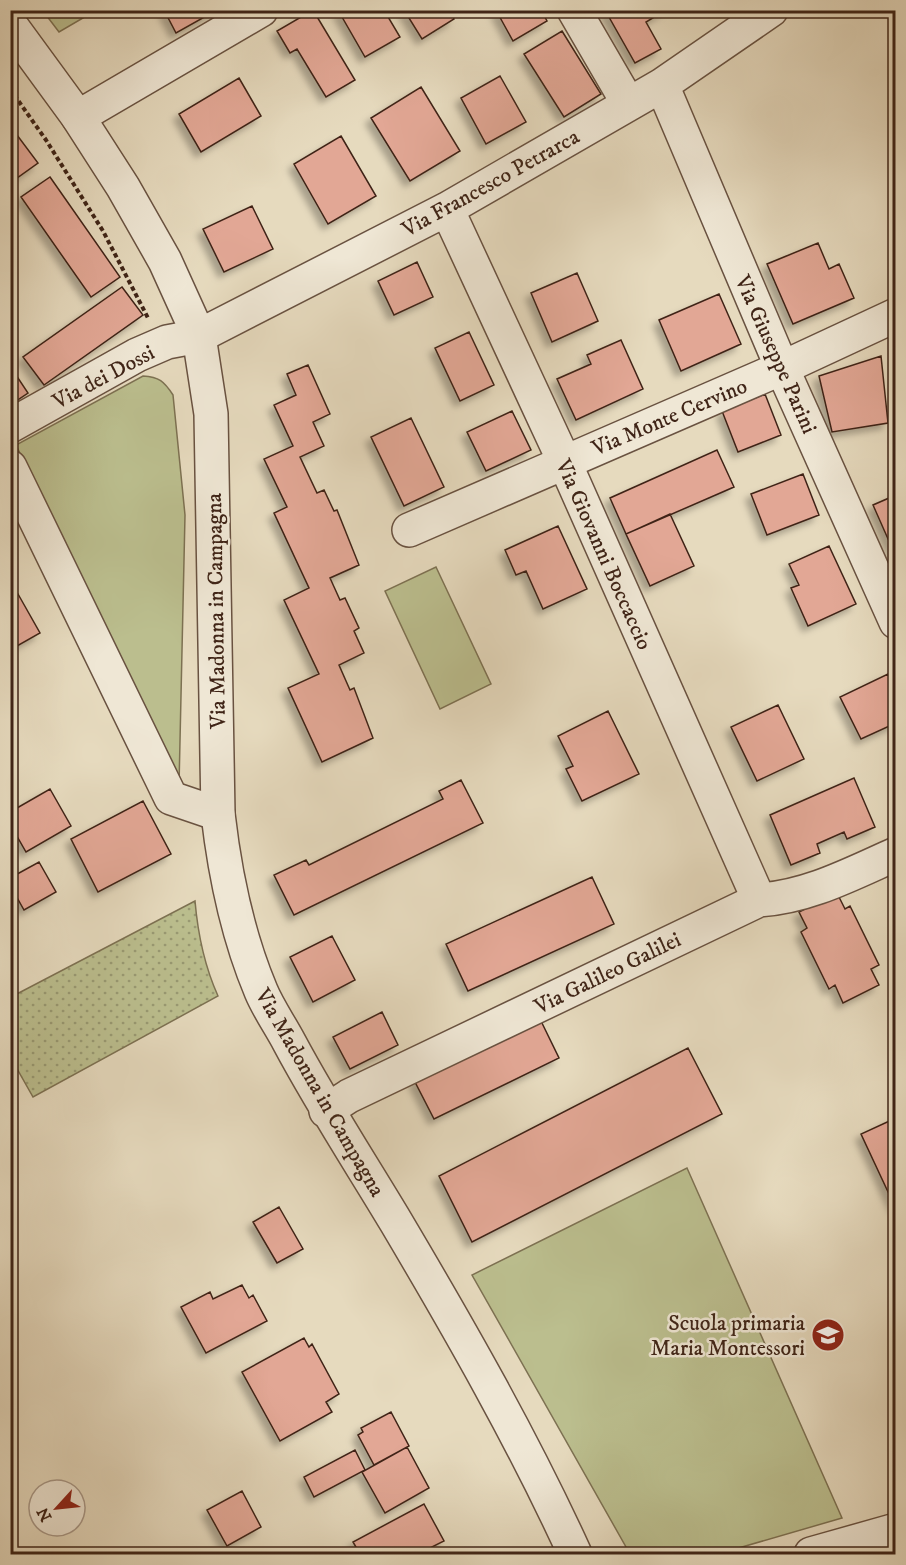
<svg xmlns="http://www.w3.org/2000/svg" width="906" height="1565" viewBox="0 0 906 1565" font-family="'IM FELL DW Pica',serif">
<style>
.grass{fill:url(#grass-dots);stroke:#7d7152;stroke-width:1.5}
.park{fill:#bbbe8e;stroke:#7d7152;stroke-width:1.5}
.building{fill:#e2a795;stroke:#3f2417;stroke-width:1.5;filter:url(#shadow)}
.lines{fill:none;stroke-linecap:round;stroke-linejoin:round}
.minor-casing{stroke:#695241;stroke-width:36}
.tertiary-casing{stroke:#695241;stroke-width:36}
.path{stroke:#3f2417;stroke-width:4;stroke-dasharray:4.5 3;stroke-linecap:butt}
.minor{stroke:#efe7d5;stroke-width:33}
.tertiary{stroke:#efe7d5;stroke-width:33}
.labels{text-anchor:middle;stroke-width:5;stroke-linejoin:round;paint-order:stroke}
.street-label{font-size:22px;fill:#3f2417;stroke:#efe7d5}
.poi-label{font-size:22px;fill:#3f2417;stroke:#efe7d5;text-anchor:end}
</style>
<defs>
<pattern id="grass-dots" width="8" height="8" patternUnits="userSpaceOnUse" patternTransform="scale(1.5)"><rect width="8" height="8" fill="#bbbe8e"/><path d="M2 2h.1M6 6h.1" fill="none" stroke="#999a73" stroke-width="1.8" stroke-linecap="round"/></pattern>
<filter id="shadow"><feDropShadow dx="-5.5" dy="5.5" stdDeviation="3" flood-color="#0004"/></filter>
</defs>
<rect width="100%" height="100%" fill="#e6dabe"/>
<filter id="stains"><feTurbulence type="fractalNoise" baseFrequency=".00333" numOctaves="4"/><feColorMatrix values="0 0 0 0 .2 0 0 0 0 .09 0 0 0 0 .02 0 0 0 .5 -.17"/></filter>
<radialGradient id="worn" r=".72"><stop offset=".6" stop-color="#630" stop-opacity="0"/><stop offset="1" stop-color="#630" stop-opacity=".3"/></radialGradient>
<!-- grass -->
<path class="grass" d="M195 901C198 936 204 965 218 996L33 1097 11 1058V997Z"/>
<!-- park -->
<path class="park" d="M43 11H95L59 32Z
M143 376C159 377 164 381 173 395L185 515 179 786 16 445Z
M436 567 491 684 440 709 385 591Z
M687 1168 842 1518 718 1554H630L472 1275Z"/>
<!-- building -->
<path class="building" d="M164 10H217L176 33Z
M313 10 355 80 326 97 297 49 290 53 277 31Z
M338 10H384L400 37 365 57Z
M404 10H449L454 19 422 39Z
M499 10H541L547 21 513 41 497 12Z
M605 10H666L646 22 661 49 635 63Z
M562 31 601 94 564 117 524 54Z
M500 76 526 122 486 144 461 98Z
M239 78 261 116 201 152 179 114Z
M421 87 460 151 410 181 371 118Z
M17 135 38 163 10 183V140Z
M341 136 376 196 328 224 294 164Z
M50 177 120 277 91 297 21 197Z
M252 206 273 249 224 272 203 229Z
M818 243 829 269 839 264 854 298 793 324 767 264Z
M417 262 433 297 394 315 378 281Z
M577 273 598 321 552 342 531 293Z
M122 287 143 315 44 385 23 357Z
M719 294 741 344 681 371 659 320Z
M469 332 494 385 460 401 435 348Z
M621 340 643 389 576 420 557 379 591 364 587 355Z
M881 356 888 423 832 432 819 376Z
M308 365 330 414 313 422 324 446 300 457 317 493 324 490 334 511 337 510 359 565 330 578 340 600 345 598 359 628 354 631 364 653 339 665 350 690 354 688 373 738 322 762 288 688 319 674 284 600 309 588 274 513 287 507 264 459 293 446 274 405 296 395 287 374Z
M10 366 28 393 10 405Z
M765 394 781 435 738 452 722 411Z
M512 411 531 450 486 471 467 432Z
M411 418 444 487 404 506 371 437Z
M717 450 734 487 626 534 610 498Z
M803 474 819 515 767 535 751 494Z
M896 495V557L873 505Z
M670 514 694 566 650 586 626 534Z
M558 526 587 589 543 609 526 571 516 575 505 550Z
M829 546 856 604 808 626 791 588 799 585 789 564Z
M18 594 40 633 10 650V598Z
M888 674 896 689V723L861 739 840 697Z
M778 705 804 759 757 781 731 727Z
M608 711 639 774 582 801 566 769 573 766 558 736Z
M854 778 875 827 847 839 844 832 817 844 820 853 791 865 770 815Z
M461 780 483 823 294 915 274 875 306 860 309 865 443 799 439 791Z
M50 789 71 826 26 852 10 824V812Z
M143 801 171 854 98 892 71 839Z
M39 862 56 892 24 910 10 885V878Z
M592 877 614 924 468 991 446 944Z
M837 893 845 909 850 906 879 965 871 969 879 985 843 1003 835 985 829 989 801 932 807 928 799 912Z
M332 936 355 980 313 1002 290 957Z
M382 1012 398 1045 350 1069 333 1037Z
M540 1019 559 1058 434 1119 414 1080Z
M688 1048 722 1114 472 1242 439 1176Z
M896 1118V1209L861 1134Z
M279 1207 303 1249 277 1263 253 1222Z
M242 1285 249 1298 253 1295 267 1321 206 1353 181 1307 210 1292 213 1299Z
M304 1338 309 1347 312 1344 339 1394 326 1402 332 1412 280 1441 242 1372Z
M391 1412 409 1446 374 1465 358 1435 363 1432 361 1428Z
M407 1447 429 1488 385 1513 362 1472Z
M355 1450 365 1470 314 1497 304 1477Z
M242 1491 261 1527 227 1546 207 1510Z
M424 1504 444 1541 418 1554H360L353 1542Z"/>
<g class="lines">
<!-- minor casing -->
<g class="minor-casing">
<path id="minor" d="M574 10 628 103
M662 85 782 368 896 622
M78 117 261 10
M447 209 564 461 759 900
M10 426 137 355 167 342 199 336 447 209 662 85 771 10
M10 467 171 798 218 814
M409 530 782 368 896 315
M326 1111 349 1096 759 900C808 897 851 874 896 854
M811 1554 896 1530"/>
</g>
<!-- tertiary casing -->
<g class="tertiary-casing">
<path id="tertiary" d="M10 24 78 117 123 187 165 261 199 336 211 414 218 814C225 875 237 934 261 991 268 1008 280 1025 289 1042 322 1104 360 1162 396 1222 460 1330 523 1440 575 1554"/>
</g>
<!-- path -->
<path class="path" d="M10 89 46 140 103 231 148 318"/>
<!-- minor -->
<use href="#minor" class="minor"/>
<!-- tertiary -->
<use href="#tertiary" class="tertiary"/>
</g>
<!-- icons -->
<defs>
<g id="school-disc" transform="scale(1.725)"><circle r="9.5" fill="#8f2418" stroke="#efe7d5"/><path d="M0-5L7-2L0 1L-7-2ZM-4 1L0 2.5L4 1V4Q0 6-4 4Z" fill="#fff"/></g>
</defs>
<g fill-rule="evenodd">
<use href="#school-disc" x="828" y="1335"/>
</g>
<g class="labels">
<!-- street labels -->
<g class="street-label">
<text transform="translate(490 182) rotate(-29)" y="8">Via Francesco Petrarca</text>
<text transform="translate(777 354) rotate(66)" y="8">Via Giuseppe Parini</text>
<text transform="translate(103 376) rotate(-28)" y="8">Via dei Dossi</text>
<text transform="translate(669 416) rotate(-23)" y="8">Via Monte Cervino</text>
<text transform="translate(605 554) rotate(66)" y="8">Via Giovanni Boccaccio</text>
<text transform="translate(215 611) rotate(-91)" y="8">Via Madonna in Campagna</text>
<text transform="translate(607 972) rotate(-26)" y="8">Via Galileo Galilei</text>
<text transform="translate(321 1092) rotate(60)" y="8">Via Madonna in Campagna</text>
</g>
<!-- poi labels -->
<g class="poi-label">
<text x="805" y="1330">Scuola primaria<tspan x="805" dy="25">Maria Montessori</tspan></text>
</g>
</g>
<!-- margin -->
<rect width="906" height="1565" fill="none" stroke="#e6dabe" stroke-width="36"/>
<rect x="12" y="12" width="882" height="1541" fill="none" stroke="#3f2417" stroke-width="3"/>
<rect x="18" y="18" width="870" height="1529" fill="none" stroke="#3f2417" stroke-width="1.5"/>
<!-- north arrow -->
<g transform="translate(57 1508) rotate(243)"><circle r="28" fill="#efe7d5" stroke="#a99989" stroke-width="1.5"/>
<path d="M0-4.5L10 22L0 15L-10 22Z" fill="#8f2418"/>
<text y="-9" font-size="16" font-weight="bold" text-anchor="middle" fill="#3f2417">N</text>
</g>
<rect width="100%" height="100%" filter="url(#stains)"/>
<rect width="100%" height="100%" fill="url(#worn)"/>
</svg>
